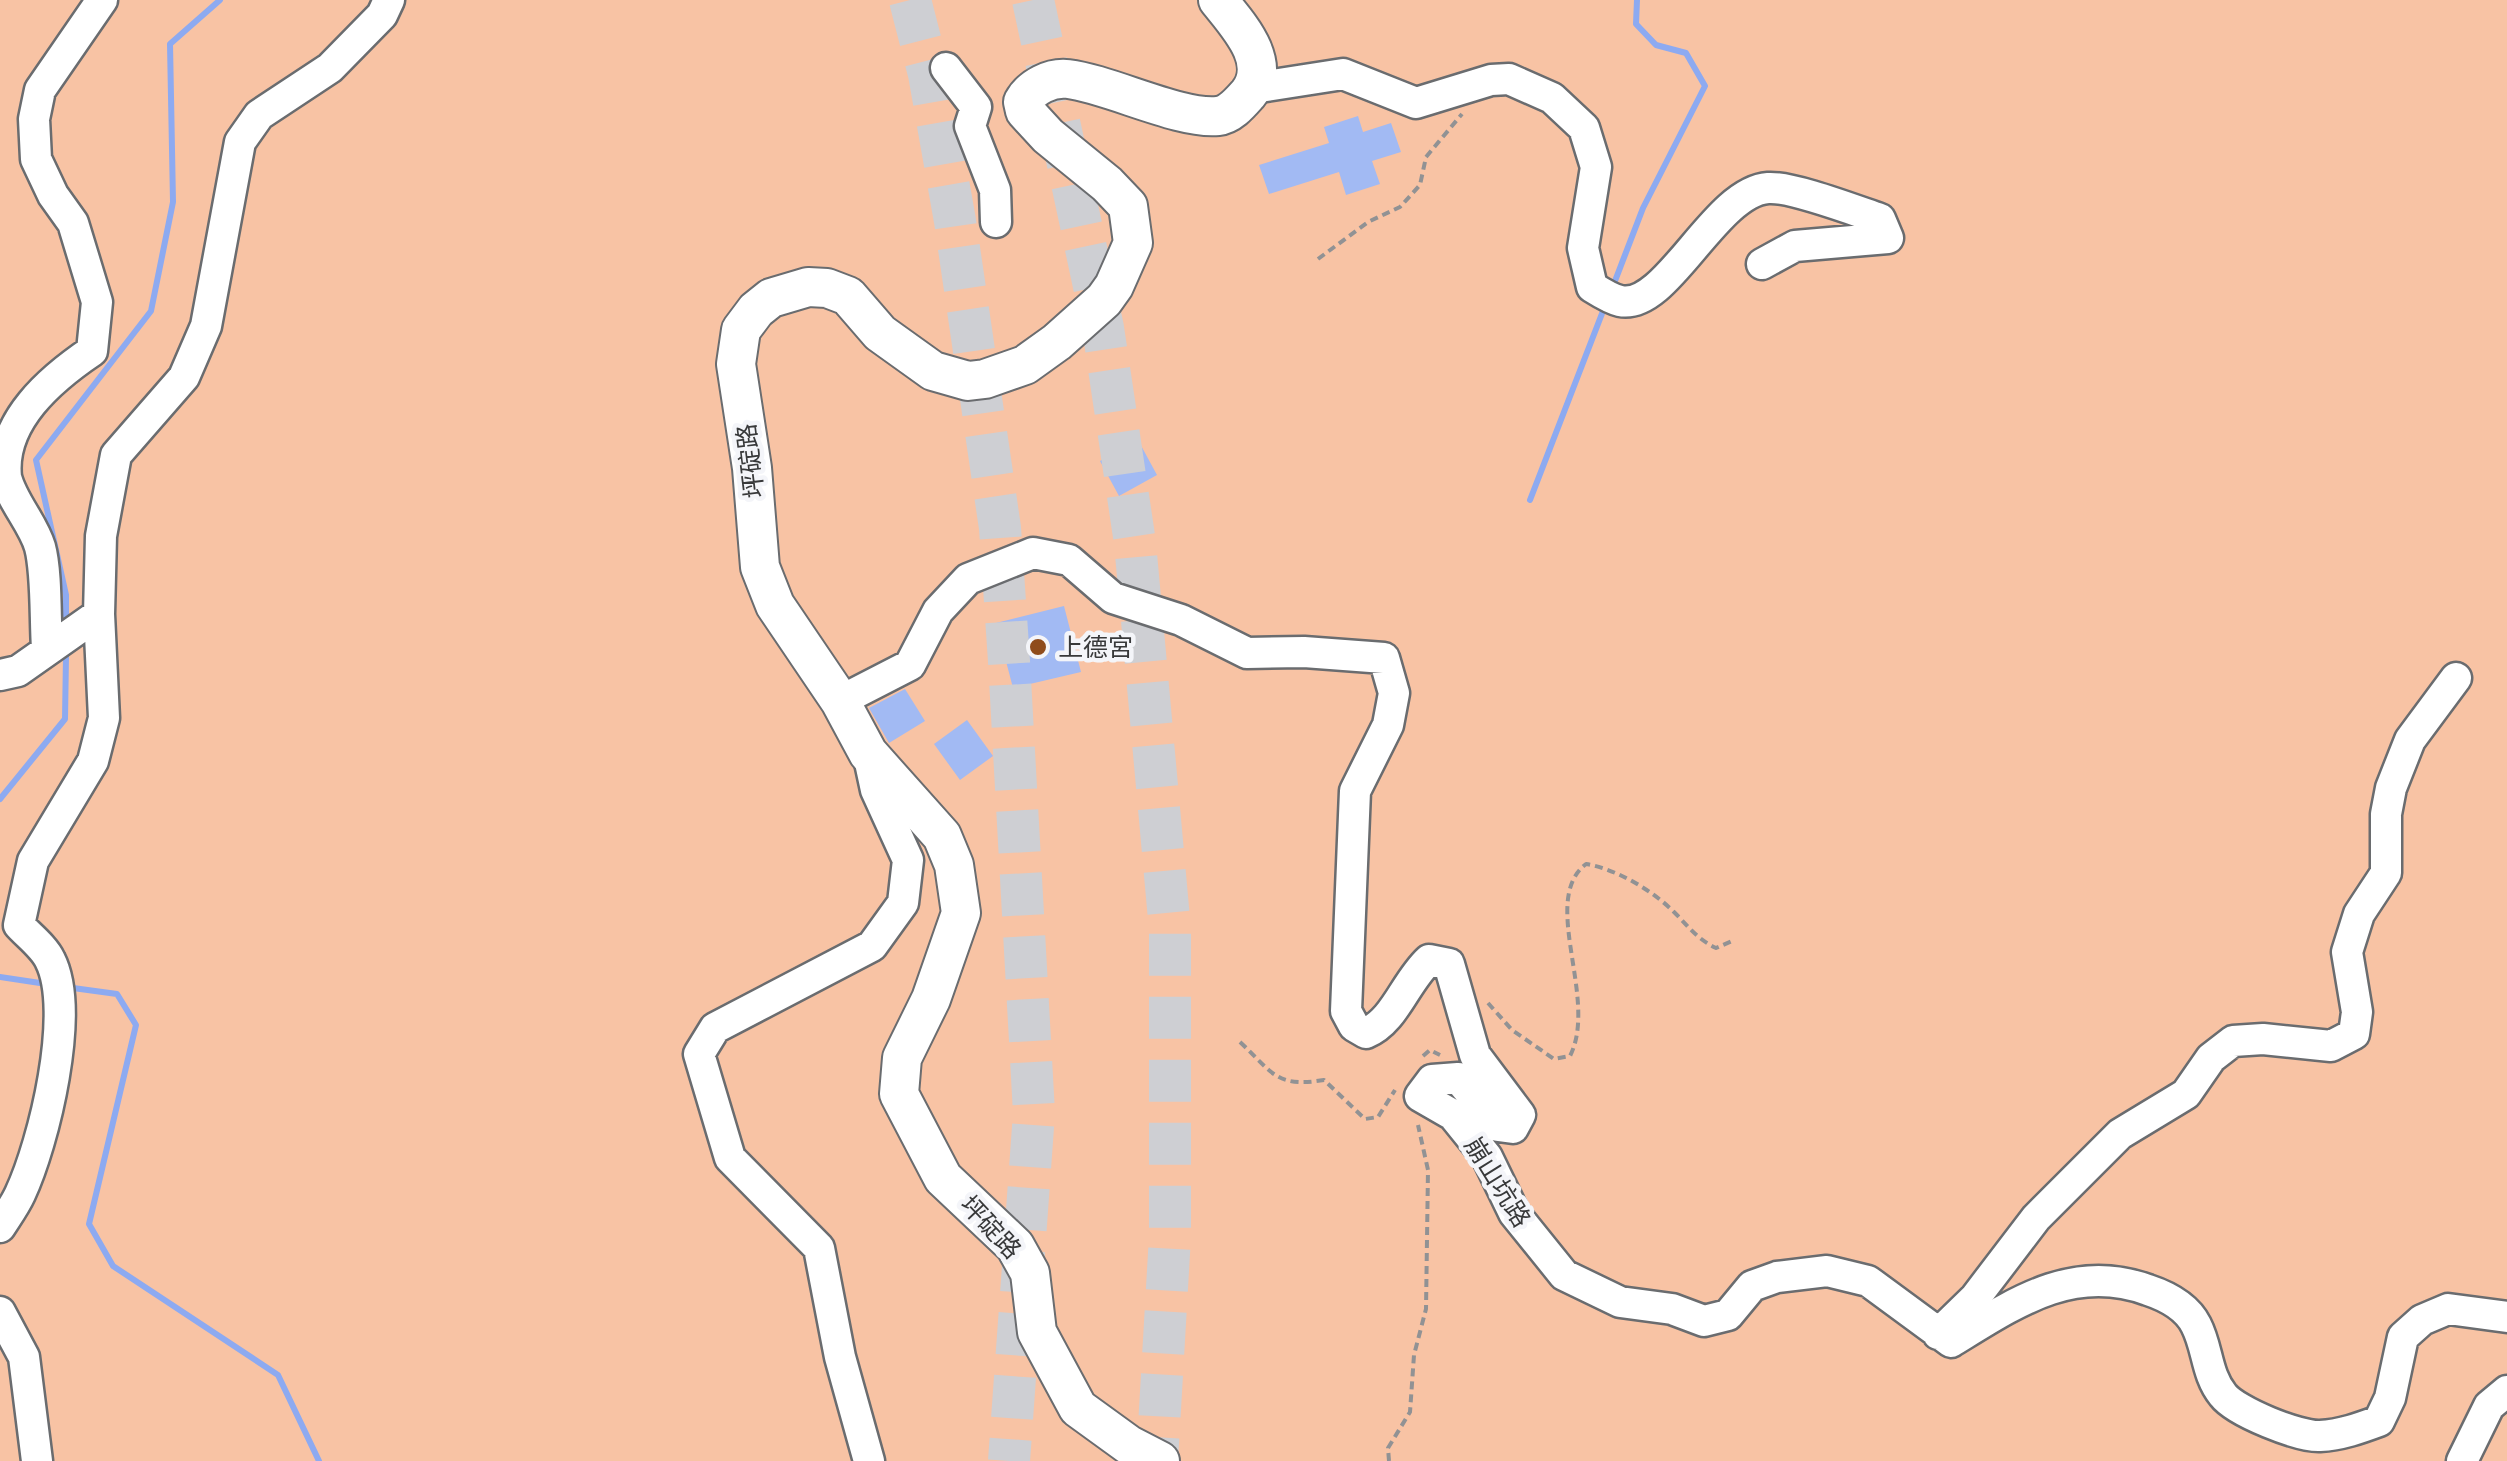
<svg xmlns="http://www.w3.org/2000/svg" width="2507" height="1461" viewBox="0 0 2507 1461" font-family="Overpass,'Noto Sans TC',sans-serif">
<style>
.green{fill:#f8c3a4}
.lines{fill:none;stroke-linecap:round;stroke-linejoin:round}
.stream{stroke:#8daaf1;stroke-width:6}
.building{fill:#a2baf3}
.highway-tunnel{stroke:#cecfd3;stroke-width:42;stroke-dasharray:42 21;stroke-linecap:butt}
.minor-casing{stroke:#6a6c6f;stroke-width:35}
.major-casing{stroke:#6a6c6f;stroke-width:42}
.path{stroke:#919294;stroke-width:4;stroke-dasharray:8 5;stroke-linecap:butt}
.minor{stroke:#fff;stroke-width:30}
.major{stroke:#fff;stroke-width:38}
.poi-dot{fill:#8f4c1c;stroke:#f4f5f9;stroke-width:4}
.labels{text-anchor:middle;stroke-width:9;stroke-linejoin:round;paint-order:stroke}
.street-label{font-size:25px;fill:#38393a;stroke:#f4f5f9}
.poi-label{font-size:25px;fill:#38393a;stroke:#f4f5f9;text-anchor:start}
</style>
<rect width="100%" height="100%" fill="#f4f5f9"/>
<!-- green -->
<path class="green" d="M0 0H2507V1461H0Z"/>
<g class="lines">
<!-- stream -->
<path class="stream" d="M1615 281 1643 208 1705 86 1686 53 1656 45 1636 24 1637 0
M1530 500 1603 311
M66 616V595L36 460 151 311 173 202 170 44 220 0
M0 799 65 719 66 656
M0 977 40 983
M73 988 117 994 136 1025 89 1224 113 1266 278 1375 319 1461"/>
</g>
<!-- building -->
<path class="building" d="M1358 116 1363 132 1391 123 1401 152 1372 161 1380 184 1346 195 1339 172 1269 194 1259 165 1329 143 1324 127Z
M1138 440 1157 475 1119 496 1100 461Z
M1064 606 1081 672 1013 688 996 623Z
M905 689 925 721 889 743 869 708Z
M967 720 993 756 960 780 934 744Z"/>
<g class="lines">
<!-- highway-tunnel -->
<path class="highway-tunnel" d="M910 0 929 74 955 221 1000 528 1009 661 1034 1113 1009 1461
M1033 0 1103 328 1135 543 1170 930V1236L1157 1461"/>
<!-- minor casing -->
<g class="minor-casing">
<path id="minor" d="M946 68 976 107 970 126 995 190 996 222
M1253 88 1343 74 1416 103 1491 80 1509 79 1552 98 1584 128 1596 167 1583 248 1592 287C1600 292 1611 299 1620 301 1667 311 1714 192 1768 188 1791 186 1856 211 1880 219L1888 238 1795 246 1762 264
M47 648C45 620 47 573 40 547 33 523 12 502 6 477 0 421 52 378 92 351L97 302 73 223 53 195 36 159 34 119 40 90 102 0
M0 675 18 671 99 614 101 536 116 455 184 377 206 326 240 142 259 115 330 68 382 15 389 0
M840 701 910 665 938 611 968 579 1033 553 1069 560 1113 598 1181 620 1247 653 1304 652 1384 658 1394 693 1388 725 1355 791 1346 1011 1354 1026 1366 1033C1395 1021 1405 982 1429 960L1449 964 1475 1055 1520 1115 1513 1128 1498 1126 1458 1078 1432 1080 1420 1096 1453 1115 1487 1157 1514 1213 1564 1275 1620 1302 1672 1309 1704 1321 1728 1315 1752 1286 1777 1277 1827 1271 1868 1281 1951 1342C2013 1304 2072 1262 2148 1290 2166 1296 2187 1307 2196 1325 2208 1348 2206 1374 2223 1395 2236 1412 2299 1437 2320 1436 2341 1435 2360 1428 2379 1421L2390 1398 2403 1337 2422 1320 2448 1309 2507 1317
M868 753 876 790 908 860 903 903 872 946 715 1028 699 1054 730 1158 819 1248 840 1357 869 1461
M0 1227C7 1216 15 1205 20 1194 44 1143 76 1011 50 960 44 947 28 935 19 925L33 861 93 761 104 718 99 614
M0 1312 24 1357 37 1461
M1938 1334 1975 1298 2036 1218 2120 1134 2186 1094 2211 1058 2233 1041 2263 1039 2331 1046 2354 1034 2357 1012 2347 952 2359 914 2386 873V814L2391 788 2410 740 2456 678
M2462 1461 2489 1406 2507 1391"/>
</g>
<!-- major casing -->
<g class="major-casing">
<path id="major" d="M1160 1461 1129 1445 1078 1408 1037 1332 1030 1273 1015 1246 943 1178 899 1094 902 1058 931 999 961 913 954 865 942 836 868 753 840 701 775 605 760 567 752 468 736 364 741 330 756 310 771 298 808 287 827 288 848 296 880 333 933 371 968 381 985 379 1025 365 1057 342 1104 300 1114 286 1133 243 1128 206 1107 184 1048 136 1025 111 1023 102C1031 87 1051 77 1068 79 1109 84 1180 120 1218 116 1230 115 1240 103 1248 94 1274 62 1237 24 1218 0"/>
</g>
<!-- path -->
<path class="path" d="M1318 259 1368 222 1400 207 1420 185 1426 157 1462 114
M1488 1003 1512 1030 1554 1059 1570 1056C1599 999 1539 900 1586 864 1616 869 1652 890 1674 912 1689 927 1697 939 1716 948L1732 941
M1240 1042C1273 1073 1276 1088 1324 1080L1365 1119 1378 1117 1395 1090
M1423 1056 1430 1050 1440 1055
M1389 1461 1388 1448 1410 1412 1414 1355 1426 1309 1428 1170 1418 1125"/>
<!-- minor -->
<use href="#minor" class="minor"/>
<!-- major -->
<use href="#major" class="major"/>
</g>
<!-- markers -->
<circle class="poi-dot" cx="1038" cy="647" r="10"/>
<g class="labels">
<!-- street labels -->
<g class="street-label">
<text transform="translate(750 461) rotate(-97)" y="9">坪碇路</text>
<text transform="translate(1498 1182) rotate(58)" y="9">崩山坑路</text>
<text transform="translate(991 1227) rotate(47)" y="9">坪碇路</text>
</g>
<!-- poi labels -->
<g class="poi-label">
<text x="1058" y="656">上德宮</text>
</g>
</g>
</svg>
